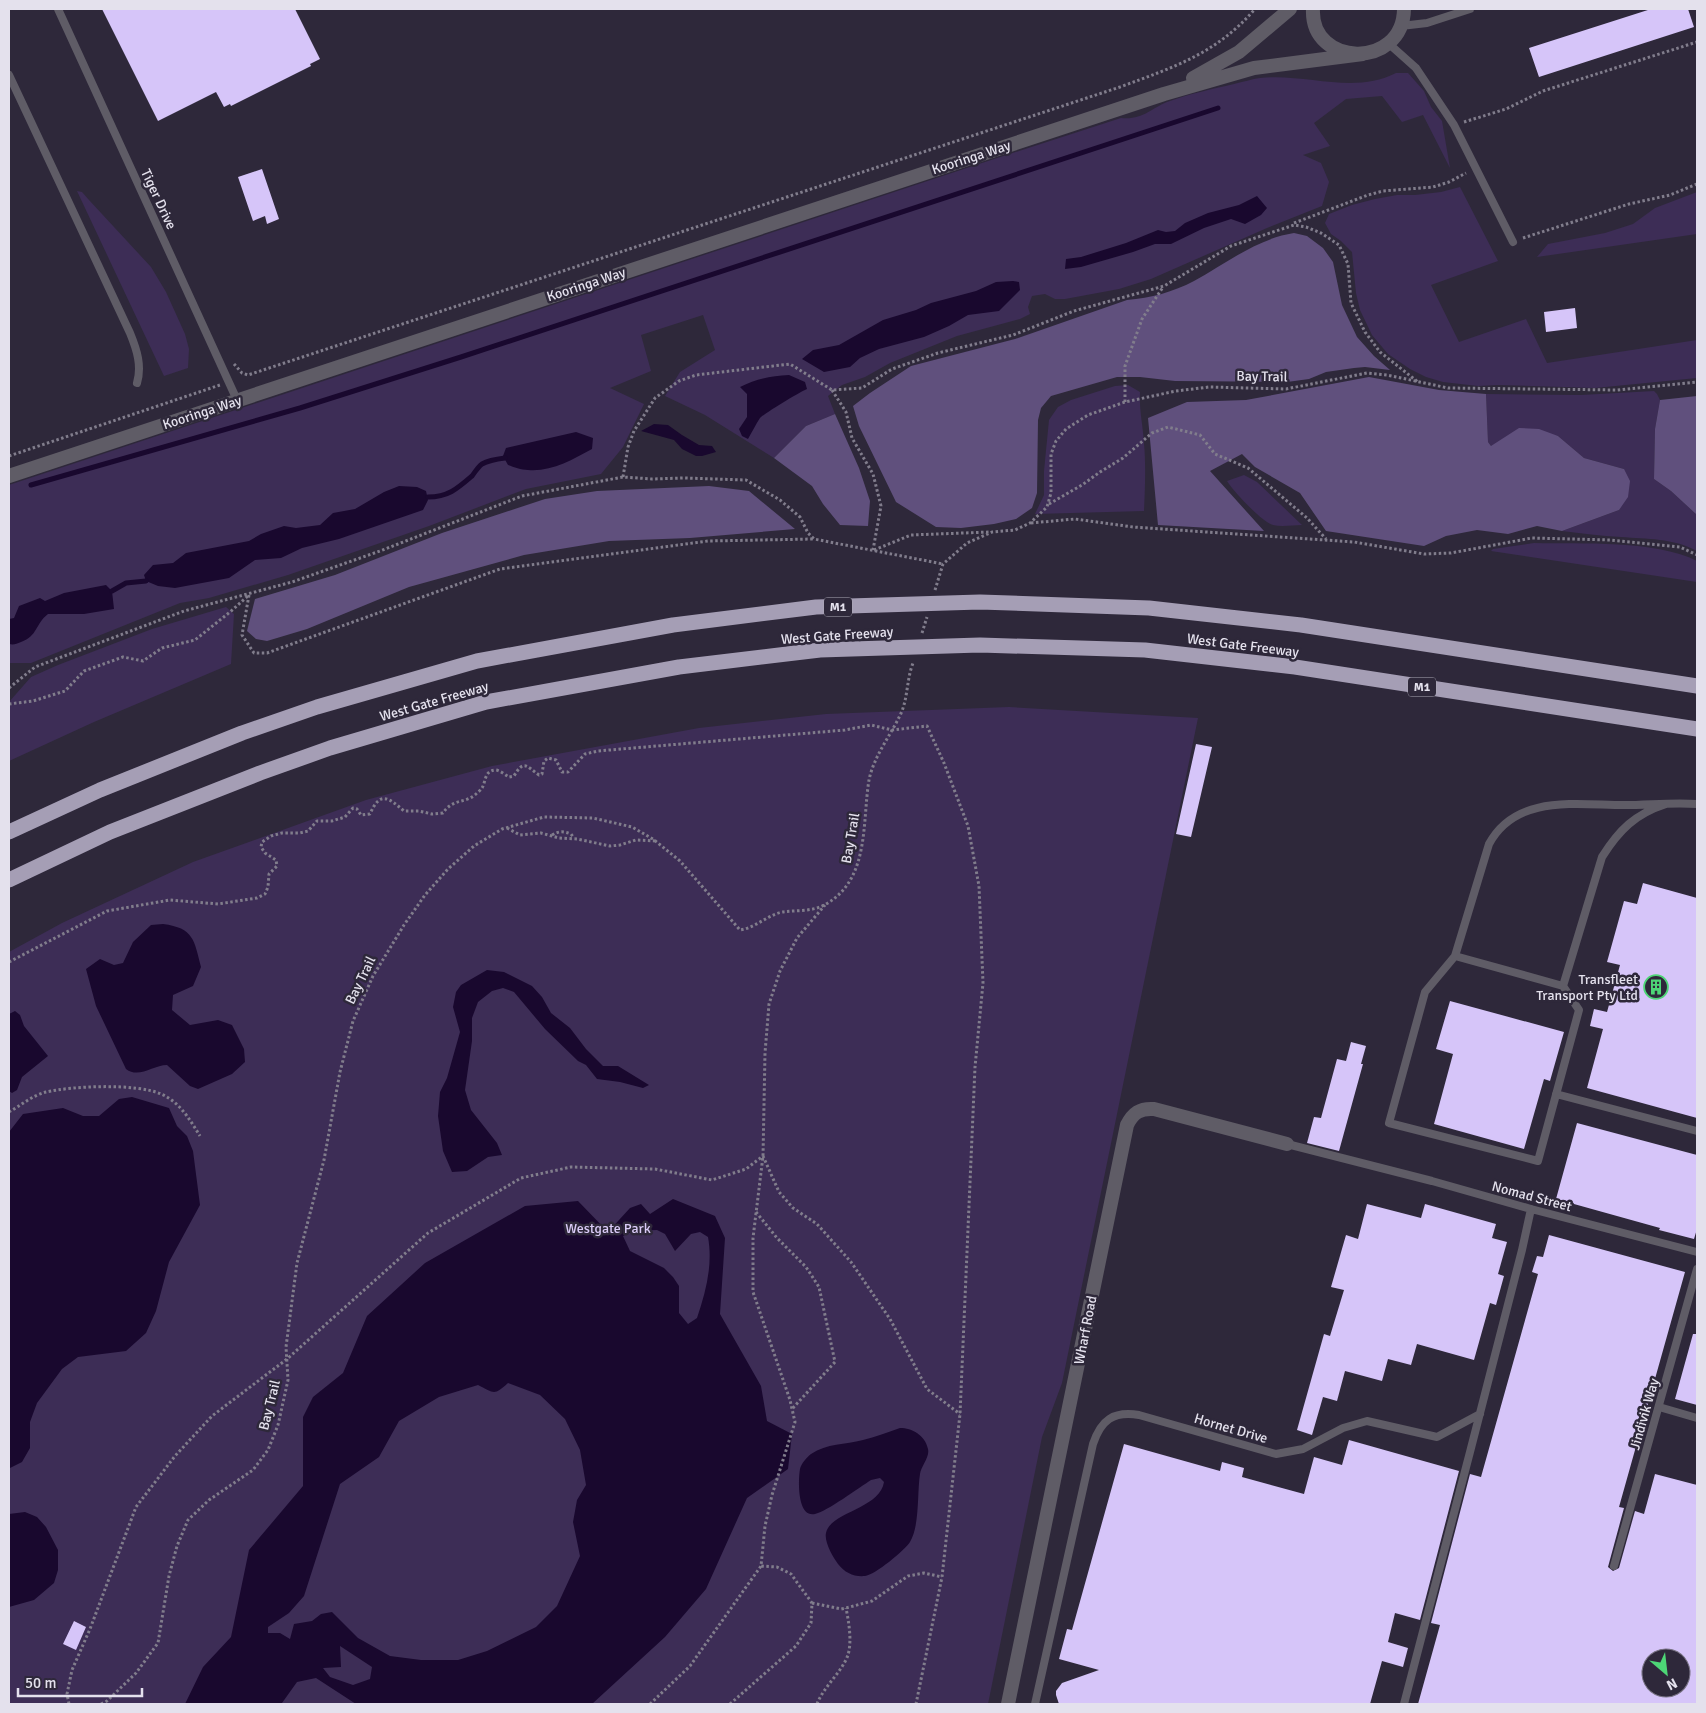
<svg xmlns="http://www.w3.org/2000/svg" width="1706" height="1713" viewBox="0 0 1706 1713" font-family="Signika,sans-serif">
<style>
.green{fill:#3d2d56}
.forest{fill:#60507d}
.water{fill:#19082e;fill-rule:evenodd}
.lines{fill:none;stroke-linecap:round;stroke-linejoin:round}
.stream{stroke:#19082e;stroke-width:5}
.building{fill:#d6c5f9;fill-rule:evenodd}
.path{stroke:#817d8c;stroke-width:3;stroke-dasharray:2.5 2.5;stroke-linecap:butt}
.service{stroke:#5f5c66;stroke-width:8}
.minor{stroke:#5f5c66;stroke-width:14}
.motorway{stroke:#a59eb5;stroke-width:15}
.labels{text-anchor:middle;stroke-width:5;stroke-linejoin:round;paint-order:stroke}
.shield{fill:#2e283a;stroke:#adaab7;stroke-width:1}
.shield-label{font-size:12px;font-weight:bold;fill:#e4e1ed}
.street-label{font-size:14px;fill:#e4e1ed;stroke:#2e283a}
.poi-label{font-size:14px;fill:#e4e1ed;stroke:#2e283a;text-anchor:end}
.park-label{font-size:14px;fill:#dacbf7;stroke:#2e283a}
</style>
<rect width="100%" height="100%" fill="#2e283a"/>
<!-- green -->
<path class="green" d="M1396 73H1408L1424 91 1431 107 1442 121 1450 168 1423 115 1402 122 1382 96 1346 99 1314 123 1330 146 1303 155 1321 163 1329 182 1322 206 1267 228 1151 279 1119 289 1065 299H1055L1045 294 1032 296 1028 307 1030 314 1020 319 957 336 890 363 865 377 842 385 828 396 835 414 806 426 774 458 705 415 665 396 680 372 715 350 703 315 641 335 651 371 610 388 644 404 623 447 601 474 526 489 429 526 288 575 209 598 180 603 31 663H9V485L985 162 1121 118C1143 120 1150 109 1167 102 1189 94 1212 89 1234 84 1243 82 1252 79 1260 78 1306 73 1354 95 1396 73Z
M1460 187 1498 261 1431 285 1459 342 1526 319 1547 363 1697 340V378L1595 388 1498 385 1478 386 1443 382 1426 377 1410 369 1388 354 1372 335 1360 310 1356 293 1352 252 1341 241 1331 234 1325 223 1329 214 1352 205 1375 199 1397 195H1415L1441 192Z
M77 191 82 192 89 200 151 267 166 292 185 334 189 349 188 368 164 376Z
M1697 192V234L1537 257 1548 244 1605 233 1633 224 1655 208Z
M1128 385 1140 392C1139 410 1143 426 1144 443 1146 466 1145 488 1144 511L1035 514 1044 495V471L1049 420 1058 407 1071 400 1115 386Z
M1654 391 1657 394 1660 400 1655 429 1654 479 1671 491 1697 515V551C1673 538 1647 539 1621 537 1601 536 1581 533 1562 531L1619 510 1624 469 1584 458 1558 436 1519 429 1492 447 1488 442 1486 394 1581 395Z
M1244 475 1257 482 1302 525C1293 525 1282 527 1273 525 1263 523 1233 491 1227 481Z
M1534 543C1580 544 1657 540 1697 561V582L1491 551 1493 549Z
M226 607 234 614 231 664 94 722 9 761V702L31 677 58 665 152 629Z
M1009 707 1198 718 1062 1383 1042 1437 988 1704H9V952L62 923 193 862 366 800 492 766 699 728 826 714Z"/>
<!-- forest -->
<path class="forest" d="M1294 233 1307 236 1323 248 1333 262 1342 305 1357 337 1374 356 1390 370 1365 367 1354 368 1326 372 1309 379 1287 382 1175 381 1140 377H1117L1051 396 1041 408 1038 420 1037 493 1032 508 1016 519 994 524 961 528 936 527 896 502 859 426 853 406 870 393 911 366 1015 339 1127 300C1151 298 1173 292 1194 281 1227 263 1256 239 1294 233Z
M1369 377 1439 390 1486 394 1488 442 1491 446 1519 428 1539 429 1558 436 1584 458 1624 469 1630 481 1628 497 1619 510 1562 531 1537 526 1508 534 1477 530 1446 536 1424 546 1326 531 1300 493 1255 467 1242 454 1210 471 1264 531 1158 525 1148 418 1187 402 1246 400Z
M1697 396V515L1671 491 1654 479 1655 429 1660 400Z
M835 414 859 468 870 501 868 526 840 525 823 504 812 486 774 458 806 426Z
M709 486 749 491 795 529 690 538 609 541 524 555 409 587 307 629 267 641 256 639 247 631 255 599 335 575 442 533 545 499 597 491Z"/>
<!-- water -->
<path class="water" d="M1257 196 1267 208 1261 215 1245 224 1231 219 1204 228 1171 244H1155L1133 252 1081 267 1065 269 1066 259 1081 257 1126 243 1158 230 1166 232 1175 231 1185 223 1208 213 1239 205Z
M1013 281 1019 282 1020 290 999 311 968 315 949 326 924 337 879 349 860 358 850 367 824 372 802 359 813 350 839 345 883 320 916 310 931 303 976 291 996 282Z
M789 375 805 382 807 389C803 390 762 415 760 418 756 424 752 432 748 439L742 436 739 429 747 417V394L740 387C756 379 771 376 789 375Z
M654 424 668 425 682 435 699 445 712 446 716 452 702 456H696L682 449 674 440 641 431Z
M576 432 593 438 592 449C572 460 551 472 528 470 521 470 514 467 508 465L503 456 506 448Z
M399 486 417 487 426 491 428 500 423 510 339 539 302 548 281 558 255 560 229 578 175 588 158 586 146 581 144 575 153 565 173 563 186 553 249 541 261 534 284 526 296 528 320 525 333 513 355 509 384 492Z
M106 585 112 591 114 609 84 614H48C35 624 38 636 21 642 16 644 14 645 9 644V619L14 618 19 606 40 598 45 601 64 593Z
M163 924C194 928 194 940 201 967L193 986 173 995 172 1010 190 1025 218 1020 232 1025 244 1049 245 1062 232 1074 198 1089 190 1086 167 1065C153 1065 139 1079 126 1069L96 1006 86 969 100 959 114 965 123 963 133 942 151 925Z
M487 970 504 972 532 986 542 997 551 1013 570 1028 586 1049 603 1066H618L649 1085 643 1088 620 1082 597 1079 586 1065 578 1061 545 1029 514 992 503 988 492 991 478 1002 472 1018V1041L465 1090 471 1110 497 1143 502 1155 488 1157 467 1171 452 1172 443 1151 438 1116 440 1092 447 1078 460 1032 453 1007 456 992 461 985Z
M15 1011 20 1015 24 1026 48 1056 22 1077 17 1090 12 1093 9 1091V1014Z
M132 1097 169 1108 177 1126 187 1136 193 1151 200 1205 169 1262 156 1311 146 1333 126 1351 78 1357 62 1369 37 1403 30 1422V1448L22 1462 10 1468H9V1132L23 1114 63 1108 83 1116H99L119 1099Z
M673 1199 715 1216 725 1238 720 1314 761 1386 767 1421 792 1434 788 1469 747 1498 706 1589 665 1637 592 1704H356L316 1678 297 1682 282 1703 185 1704 203 1667 231 1637 249 1550 303 1486V1417L313 1397 343 1373 367 1316 425 1263 525 1206 578 1201 608 1232 630 1208 641 1204 650 1214ZM657 1230 665 1234 675 1251 691 1234 700 1232 708 1237C713 1265 706 1291 697 1318L688 1324 679 1313V1286L673 1277 664 1268 630 1251 623 1236 633 1231ZM508 1383 540 1395 565 1419 580 1450 586 1485 577 1500 573 1522 580 1556 557 1606 536 1627 487 1651 458 1660H421L390 1656 358 1638 332 1612 321 1614 312 1621 294 1624 290 1639 280 1633H268V1627L289 1613 304 1596 340 1484 379 1457 399 1421 439 1397 478 1385C494 1393 494 1396 508 1383ZM340 1646 372 1667 370 1679 353 1685 330 1677 323 1668 341 1667Z
M900 1428C912 1428 925 1435 928 1449 930 1457 921 1466 920 1474 917 1493 920 1525 910 1542 905 1550 875 1575 865 1576 854 1577 845 1573 838 1564 833 1557 824 1542 826 1533 830 1512 880 1509 884 1482L880 1478 871 1480C860 1487 826 1512 815 1514 797 1518 798 1480 800 1469 801 1464 807 1457 811 1454 827 1443 845 1445 863 1440 875 1437 888 1432 900 1428Z
M25 1512 37 1517 46 1527 58 1550V1570L54 1583 34 1600 9 1607V1514Z"/>
<g class="lines">
<!-- stream -->
<path class="stream" d="M31 485 300 408 461 357 1218 108
M428 497C448 497 457 489 472 476 475 472 478 467 482 464 489 460 497 459 505 458
M112 591 126 583 146 581"/>
</g>
<!-- building -->
<path class="building" d="M102 9H295L320 59 310 64 311 66 231 106 230 104 224 107 216 92 158 121Z
M1651 9H1688L1694 27 1539 77 1529 48Z
M262 169 279 219 267 224 265 216 253 221 238 177Z
M1575 308 1577 328 1546 332 1544 312Z
M1196 744 1212 747 1191 837 1176 834Z
M1643 883 1697 898V1118L1587 1088 1603 1029 1590 1026 1594 1009 1607 1012 1620 965 1607 962 1624 901 1637 904Z
M1450 1001 1564 1032 1550 1081 1544 1079 1524 1149 1434 1124 1453 1054 1436 1049Z
M1351 1042 1366 1046 1361 1064H1363L1339 1151 1307 1143 1314 1117 1321 1118 1337 1059 1346 1061Z
M1577 1123 1697 1155V1229L1694 1239 1659 1230 1660 1228 1556 1199Z
M1367 1204 1421 1218 1425 1204 1496 1224 1492 1238 1507 1242 1498 1274 1504 1276 1496 1305 1490 1303 1474 1360 1417 1344 1411 1365 1388 1359 1382 1381 1345 1371 1337 1401 1323 1397 1312 1435 1297 1430 1324 1334 1330 1336 1344 1290 1331 1287 1346 1235 1358 1239Z
M1549 1235 1685 1272 1619 1507 1624 1508 1608 1567 1613 1571 1619 1568 1635 1511 1644 1514 1655 1474 1697 1485V1704H1418L1440 1625 1431 1623 1470 1474 1481 1477 1538 1274 1532 1272 1537 1256 1543 1257ZM1651 1658H1681V1688H1651Z
M1693 1334H1697V1405L1675 1399Z
M1349 1440 1459 1471 1420 1620 1395 1613 1388 1642 1408 1648 1403 1667 1382 1661 1370 1704H1059L1056 1695V1691L1062 1683 1099 1670 1059 1659 1067 1629 1072 1630 1124 1444 1220 1471 1222 1462 1244 1468 1242 1477 1304 1494 1314 1457 1342 1465Z
M74 1621 86 1627 76 1650 63 1644Z"/>
<g class="lines">
<!-- path -->
<path class="path" d="M1464 122 1506 109 1543 91 1697 42
M1294 223 1368 195 1383 191 1433 187 1449 182 1466 173
M1523 238 1629 204 1670 195 1697 184
M234 364 242 373 248 375 1120 87C1174 67 1216 54 1255 9
M832 390 846 412 852 438 873 474 881 506 873 550
M1125 402V366L1142 319 1163 287
M9 456 220 385
M623 477 628 447 634 431 655 398 679 381 696 375 790 364 832 390 862 388 892 369 938 353 1013 335 1074 311 1164 286 1231 246 1294 225 1306 227 1321 233 1339 245 1348 264 1351 303 1365 332 1380 352 1418 382
M1049 504 1082 485 1100 472 1123 458 1152 433 1168 427 1200 435 1215 454 1248 468 1307 518 1326 539
M1031 523 1075 519 1133 527 1354 542 1424 554 1451 553 1532 538 1610 540 1680 547 1697 555
M874 550 911 535 990 532
M935 590 943 564 967 543 992 532 1015 530 1030 523 1047 507 1051 493V454L1056 441 1066 429 1088 415 1125 402 1176 391 1209 387 1286 389 1367 373 1387 375 1448 388 1617 390 1697 382
M249 595 242 635 254 653H267L500 569 708 541 814 539
M922 633 927 617
M9 688 35 667 184 611 292 582 380 551 522 496 623 477 652 479 684 478 746 480 780 500 800 517 808 533 814 539 943 564
M9 704 33 701 65 691 84 671 123 657 143 661 162 648 195 640 230 612 249 595
M507 828 520 835 541 833 559 838 577 839 610 846 620 845 636 840 656 841
M552 835C559 831 563 831 571 834L574 838
M9 962 107 911 170 900 218 904 257 898 265 894 268 887 269 874 277 866 276 860 265 853 261 847 262 842 271 836 282 833H300L308 831 317 821H332L345 817 353 808 357 809 361 815 370 814C380 791 388 797 404 811H419L432 814 443 813C453 798 465 804 476 794 478 792 481 790 482 788 486 782 484 771 495 770 500 770 505 775 509 777L514 776C524 759 526 766 539 775L542 774 544 761 548 758 556 760 562 772H568L585 754 598 751 845 730 871 725 892 730 927 726 944 763 968 826 979 886 983 983 975 1067 960 1414 942 1577 916 1704
M9 1112C20 1106 33 1095 46 1092 73 1086 136 1083 161 1094 180 1102 190 1120 200 1136
M756 1212 777 1238 806 1267 819 1287 835 1362 792 1409
M812 1603 841 1609 846 1608 872 1601 908 1576 924 1573 942 1577
M69 1704 67 1694 72 1670 90 1629 136 1507 175 1456 212 1416 287 1359 428 1233 521 1178 571 1167 655 1169 712 1180 746 1169 763 1156 779 1192 793 1208 817 1224 851 1262 890 1319 927 1389 960 1414
M101 1704 107 1701 136 1673 158 1643 169 1576 177 1546 188 1520 209 1500 253 1470 268 1450 278 1425 288 1380 286 1347 297 1263 324 1160 340 1072 353 1021 373 976 404 925 425 895 448 869 474 846 502 829 544 817 593 818 632 827 653 839 680 861 740 930C755 928 766 916 782 912 796 910 813 912 826 904 870 879 862 822 869 780 874 755 892 734 902 711 908 695 907 678 913 663
M650 1704 690 1666 761 1566 765 1526 772 1495 795 1422 790 1400 753 1292V1238L763 1156 765 1053 769 1004 780 971 797 938 825 905
M730 1704 796 1646 811 1623 812 1603 791 1574 777 1567 761 1566
M817 1704C824 1686 842 1672 848 1655 852 1641 849 1623 846 1608"/>
<!-- service -->
<path class="service" d="M58 9 237 400
M1401 26 1427 23 1470 9
M1388 43 1416 68 1454 125 1513 242
M9 75 130 333C137 350 142 366 137 383
M1666 804C1635 814 1619 830 1602 857L1563 986 1455 956 1489 844C1516 794 1576 805 1624 805 1649 805 1673 802 1697 804
M1455 956 1425 992 1389 1123 1538 1161 1579 1010 1563 986
M1556 1094 1697 1131
M1287 1144 1432 1181 1531 1209 1697 1252
M1659 1407 1697 1418
M1614 1566 1697 1269
M1035 1704 1093 1444C1101 1420 1113 1411 1139 1415L1276 1454 1303 1449 1343 1428 1367 1421 1437 1437 1480 1414
M1404 1704 1470 1452 1522 1250 1531 1209"/>
<!-- minor -->
<path class="minor" d="M1313 9C1310 67 1403 70 1404 9
M1193 78 1239 52 1290 9
M9 476 1164 94 1254 68 1363 54
M1008 1704 1127 1125C1133 1113 1140 1108 1154 1109L1287 1144"/>
<!-- motorway -->
<path class="motorway" d="M9 832 100 790 242 733 317 707 477 661 673 625 816 607 980 602 1149 608 1301 625 1697 686
M9 880 110 832 260 773 330 748 486 702 679 667 820 650 980 645 1145 650 1295 667 1697 729"/>
</g>
<!-- icons -->
<defs>
<g id="building-ring" transform="scale(1.25)"><circle r="9.5" fill="#2e283a" stroke="#4dd676" stroke-width="1.5"/><path d="M-4-6H4V6H1V3H-1V6H-4ZM-2.5-4.3h1.7v1.8h-1.7ZM.8-4.3h1.7v1.8H.8ZM-2.5-1h1.7V.8h-1.7ZM.8-1h1.7V.8H.8Z" fill="#4dd676"/></g>
</defs>
<g fill-rule="evenodd">
<use href="#building-ring" x="1656" y="987"/>
</g>
<g class="labels">
<!-- shield labels -->
<g class="shield">
<rect x="824" y="597.5" width="28" height="19" rx="4"/>
<rect x="1408" y="677.5" width="28" height="19" rx="4"/>
</g>
<g class="shield-label">
<text x="838" y="611">M1</text>
<text x="1422" y="691">M1</text>
</g>
<!-- street labels -->
<g class="street-label">
<text transform="translate(971 157) rotate(-18)" y="5">Kooringa Way</text>
<text transform="translate(159 199) rotate(65)" y="5">Tiger Drive</text>
<text transform="translate(586 284) rotate(-18)" y="5">Kooringa Way</text>
<text transform="translate(1262 376) rotate(1)" y="5">Bay Trail</text>
<text transform="translate(202 412) rotate(-18)" y="5">Kooringa Way</text>
<text transform="translate(837 635) rotate(-4)" y="5">West Gate Freeway</text>
<text transform="translate(1243 645) rotate(7)" y="5">West Gate Freeway</text>
<text transform="translate(434 701) rotate(-16)" y="5">West Gate Freeway</text>
<text transform="translate(850 838) rotate(-80)" y="5">Bay Trail</text>
<text transform="translate(360 980) rotate(-64)" y="5">Bay Trail</text>
<text transform="translate(1532 1196) rotate(15)" y="5">Nomad Street</text>
<text transform="translate(1085 1330) rotate(-79)" y="5">Wharf Road</text>
<text transform="translate(269 1405) rotate(-76)" y="5">Bay Trail</text>
<text transform="translate(1644 1414) rotate(-74)" y="5">Jindivik Way</text>
<text transform="translate(1231 1428) rotate(16)" y="5">Hornet Drive</text>
</g>
<!-- poi labels -->
<g class="poi-label">
<text x="1638" y="984">Transfleet<tspan x="1638" dy="16">Transport Pty Ltd</tspan></text>
</g>
<!-- park labels -->
<g class="park-label">
<text x="608" y="1233">Westgate Park</text>
</g>
</g>
<!-- border -->
<rect width="1706" height="1713" fill="none" stroke="#e4e1ed" stroke-width="20"/>
<!-- north arrow -->
<g transform="translate(1666 1673) rotate(152)"><circle r="24" fill="#2e283a" stroke="#777282"/>
<path d="M0-4L9 19L0 12L-9 19Z" fill="#4dd676"/>
<text y="-8" font-size="14" font-weight="bold" text-anchor="middle" fill="#e4e1ed">N</text>
</g>
<!-- scale -->
<path d="M18 1688v8h124v-8" fill="none" stroke="#e4e1ed" stroke-width="2.5"/>
<text x="25" y="1688" font-size="15" fill="#e4e1ed" stroke="#2e283a" stroke-width="4" paint-order="stroke">50 m</text>
</svg>
